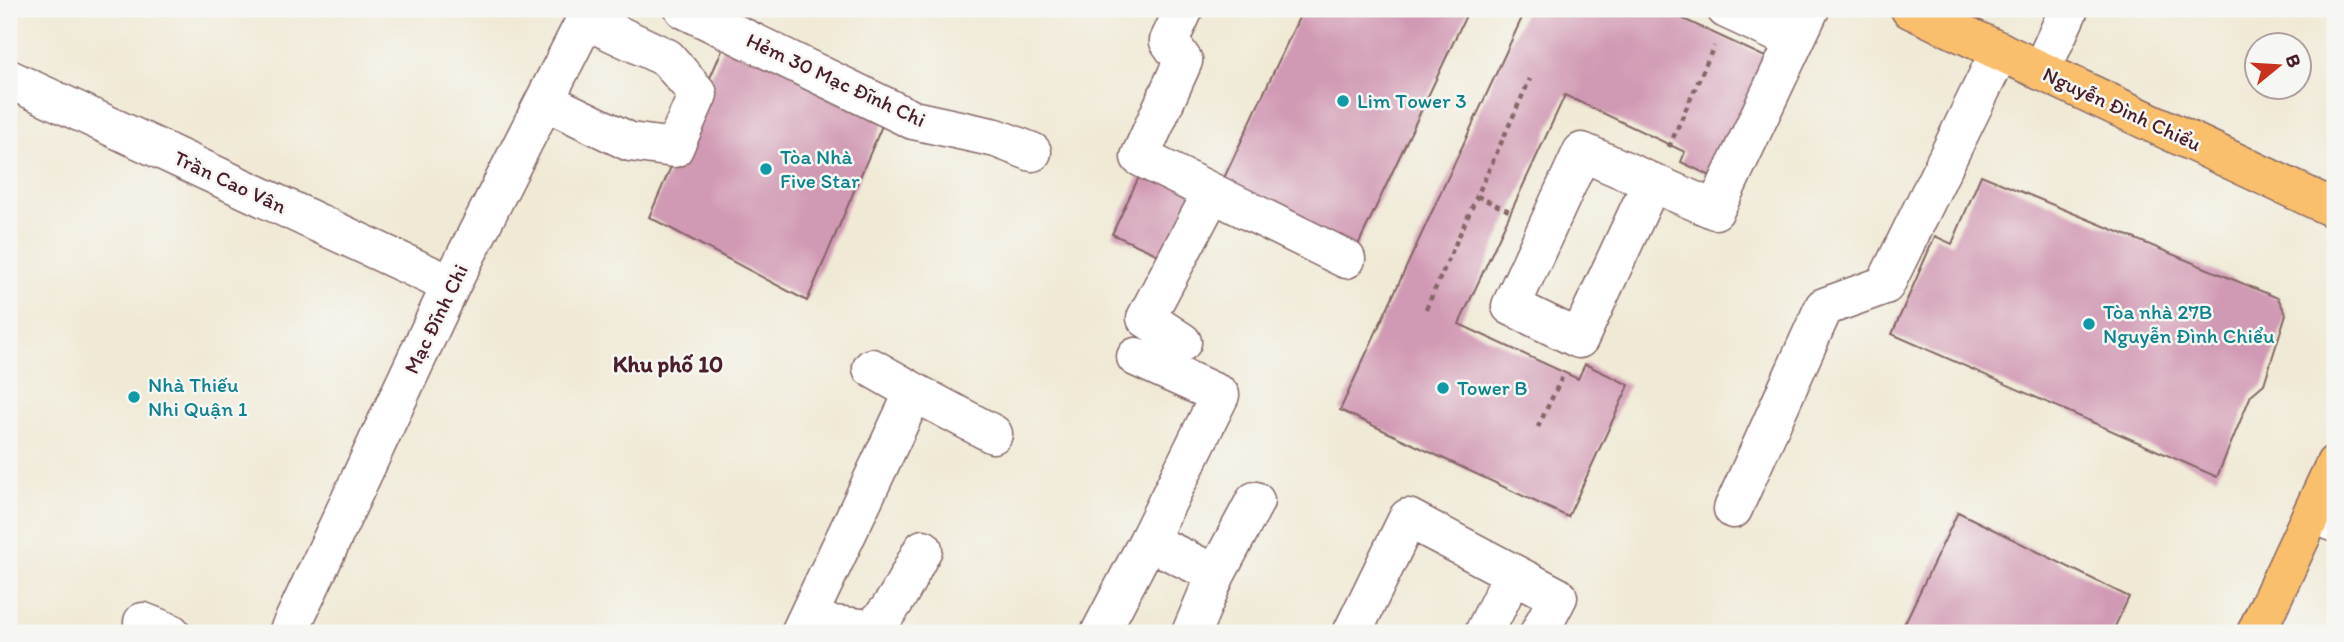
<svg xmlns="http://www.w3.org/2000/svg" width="2344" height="642" viewBox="0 0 2344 642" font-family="Itim,sans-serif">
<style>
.building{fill:#d19ab4}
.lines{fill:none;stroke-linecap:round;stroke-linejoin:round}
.minor-casing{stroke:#846666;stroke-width:41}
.major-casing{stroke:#846666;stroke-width:41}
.path{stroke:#846666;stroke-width:4.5;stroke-dasharray:5 5;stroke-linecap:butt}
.minor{stroke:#fff;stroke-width:38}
.major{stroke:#f9bf6d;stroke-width:38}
.culture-dot{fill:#0f9aa8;stroke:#f6f6f2;stroke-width:2.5}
.labels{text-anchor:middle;stroke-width:5;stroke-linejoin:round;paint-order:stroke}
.street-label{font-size:21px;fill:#4a1f2b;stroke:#f6f6f2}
.culture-label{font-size:21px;fill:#0d838f;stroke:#f6f6f2;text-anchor:start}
.neighbourhood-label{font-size:23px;font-weight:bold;fill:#4a1f2b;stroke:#f6f6f2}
</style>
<rect width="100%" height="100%" fill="#f6f6f2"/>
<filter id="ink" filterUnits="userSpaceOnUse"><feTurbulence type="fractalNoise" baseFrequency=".0143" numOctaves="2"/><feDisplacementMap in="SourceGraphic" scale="14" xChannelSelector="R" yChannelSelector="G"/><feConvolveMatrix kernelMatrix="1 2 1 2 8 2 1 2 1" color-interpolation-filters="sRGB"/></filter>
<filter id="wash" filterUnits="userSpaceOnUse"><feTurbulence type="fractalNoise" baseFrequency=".00686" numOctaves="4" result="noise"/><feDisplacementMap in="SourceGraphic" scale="28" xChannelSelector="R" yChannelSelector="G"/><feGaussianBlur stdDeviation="1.57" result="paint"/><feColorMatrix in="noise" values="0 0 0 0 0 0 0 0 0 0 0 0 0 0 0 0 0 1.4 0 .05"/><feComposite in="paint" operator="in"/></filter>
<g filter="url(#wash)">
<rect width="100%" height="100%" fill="#f0e9d5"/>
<g id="blocks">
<!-- building -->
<path class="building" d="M1303 9H1469L1352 258 1217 193Z
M1526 9H1662L1776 62 1721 181 1681 162 1685 152 1565 95 1459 324 1578 379 1585 364 1629 385 1568 517 1340 410Z
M727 39 884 121 807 301 649 217Z
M1146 162 1196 186 1163 257 1112 234Z
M1981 175 2278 298 2286 314 2264 384 2251 395 2217 477 1892 334 1935 236 1952 244Z
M1958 512 2129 597 2112 633H1900Z"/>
</g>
</g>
<g filter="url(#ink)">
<use href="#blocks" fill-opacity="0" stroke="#846666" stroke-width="2"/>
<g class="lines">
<!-- minor casing -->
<g class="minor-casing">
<path id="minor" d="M684 9 913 120 996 138 1032 152
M1184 9 1169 41 1183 61 1140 157 1346 259
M1726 9 1795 41
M2041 71 2069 9
M9 79 451 285
M545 101 630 142 674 148 698 94 667 58 586 20
M1652 182 1579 339 1511 306 1582 152 1715 210 1810 9
M1182 342 1146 318 1212 193
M914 392 993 434
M1733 509 1824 307 1885 285 2000 51
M2313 512 2335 523
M1148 541 1216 574
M143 622 171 633
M805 622 870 629C895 611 908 575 923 549
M288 633 451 285 591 9
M800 633 914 392 872 368
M1100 633 1148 541 1220 395 1136 357
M1191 633 1216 574 1255 501
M1352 633 1408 518 1558 597 1539 633
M1484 633 1513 574"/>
</g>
<!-- major casing -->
<g class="major-casing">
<path id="major" d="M1910 9 2335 209
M2256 633 2335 464"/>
</g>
<!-- path -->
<path class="path" d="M1669 147 1714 46
M1477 196 1511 212
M1426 309 1530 79
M1538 427 1564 373"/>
<!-- minor -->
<use href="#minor" class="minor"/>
<!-- major -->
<use href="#major" class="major"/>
</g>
</g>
<!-- markers -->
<g class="culture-dot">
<circle cx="1343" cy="101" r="7"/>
<circle cx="766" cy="169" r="7"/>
<circle cx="2089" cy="324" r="7"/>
<circle cx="1443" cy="388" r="7"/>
<circle cx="134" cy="397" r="7"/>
</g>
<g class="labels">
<!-- street labels -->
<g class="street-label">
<text transform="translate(836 80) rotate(25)" y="7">Hẻm 30 Mạc Đĩnh Chi</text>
<text transform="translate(2122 109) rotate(25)" y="7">Nguyễn Đình Chiểu</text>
<text transform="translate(230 182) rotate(25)" y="7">Trần Cao Vân</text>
<text transform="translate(436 319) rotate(-64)" y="7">Mạc Đĩnh Chi</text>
</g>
<!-- culture labels -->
<g class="culture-label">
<text x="1357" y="108">Lim Tower 3</text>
<text x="780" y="164">Tòa Nhà<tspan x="780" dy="24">Five Star</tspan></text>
<text x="2103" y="319">Tòa nhà 27B<tspan x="2103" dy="24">Nguyễn Đình Chiểu</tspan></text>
<text x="148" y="392">Nhà Thiếu<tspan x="148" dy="24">Nhi Quận 1</tspan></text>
<text x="1457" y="395">Tower B</text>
</g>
<!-- neighbourhood labels -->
<g class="neighbourhood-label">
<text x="668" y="372">Khu phố 10</text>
</g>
</g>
<!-- margin -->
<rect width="2344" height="642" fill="none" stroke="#f6f6f2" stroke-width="35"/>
<!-- north arrow -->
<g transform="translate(2278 66) rotate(72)"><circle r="33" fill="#f6f6f2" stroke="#b1a0a2" stroke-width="2"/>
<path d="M0-5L12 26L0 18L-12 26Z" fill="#c8321e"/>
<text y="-10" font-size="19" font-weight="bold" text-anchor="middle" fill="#4a1f2b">B</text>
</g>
</svg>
